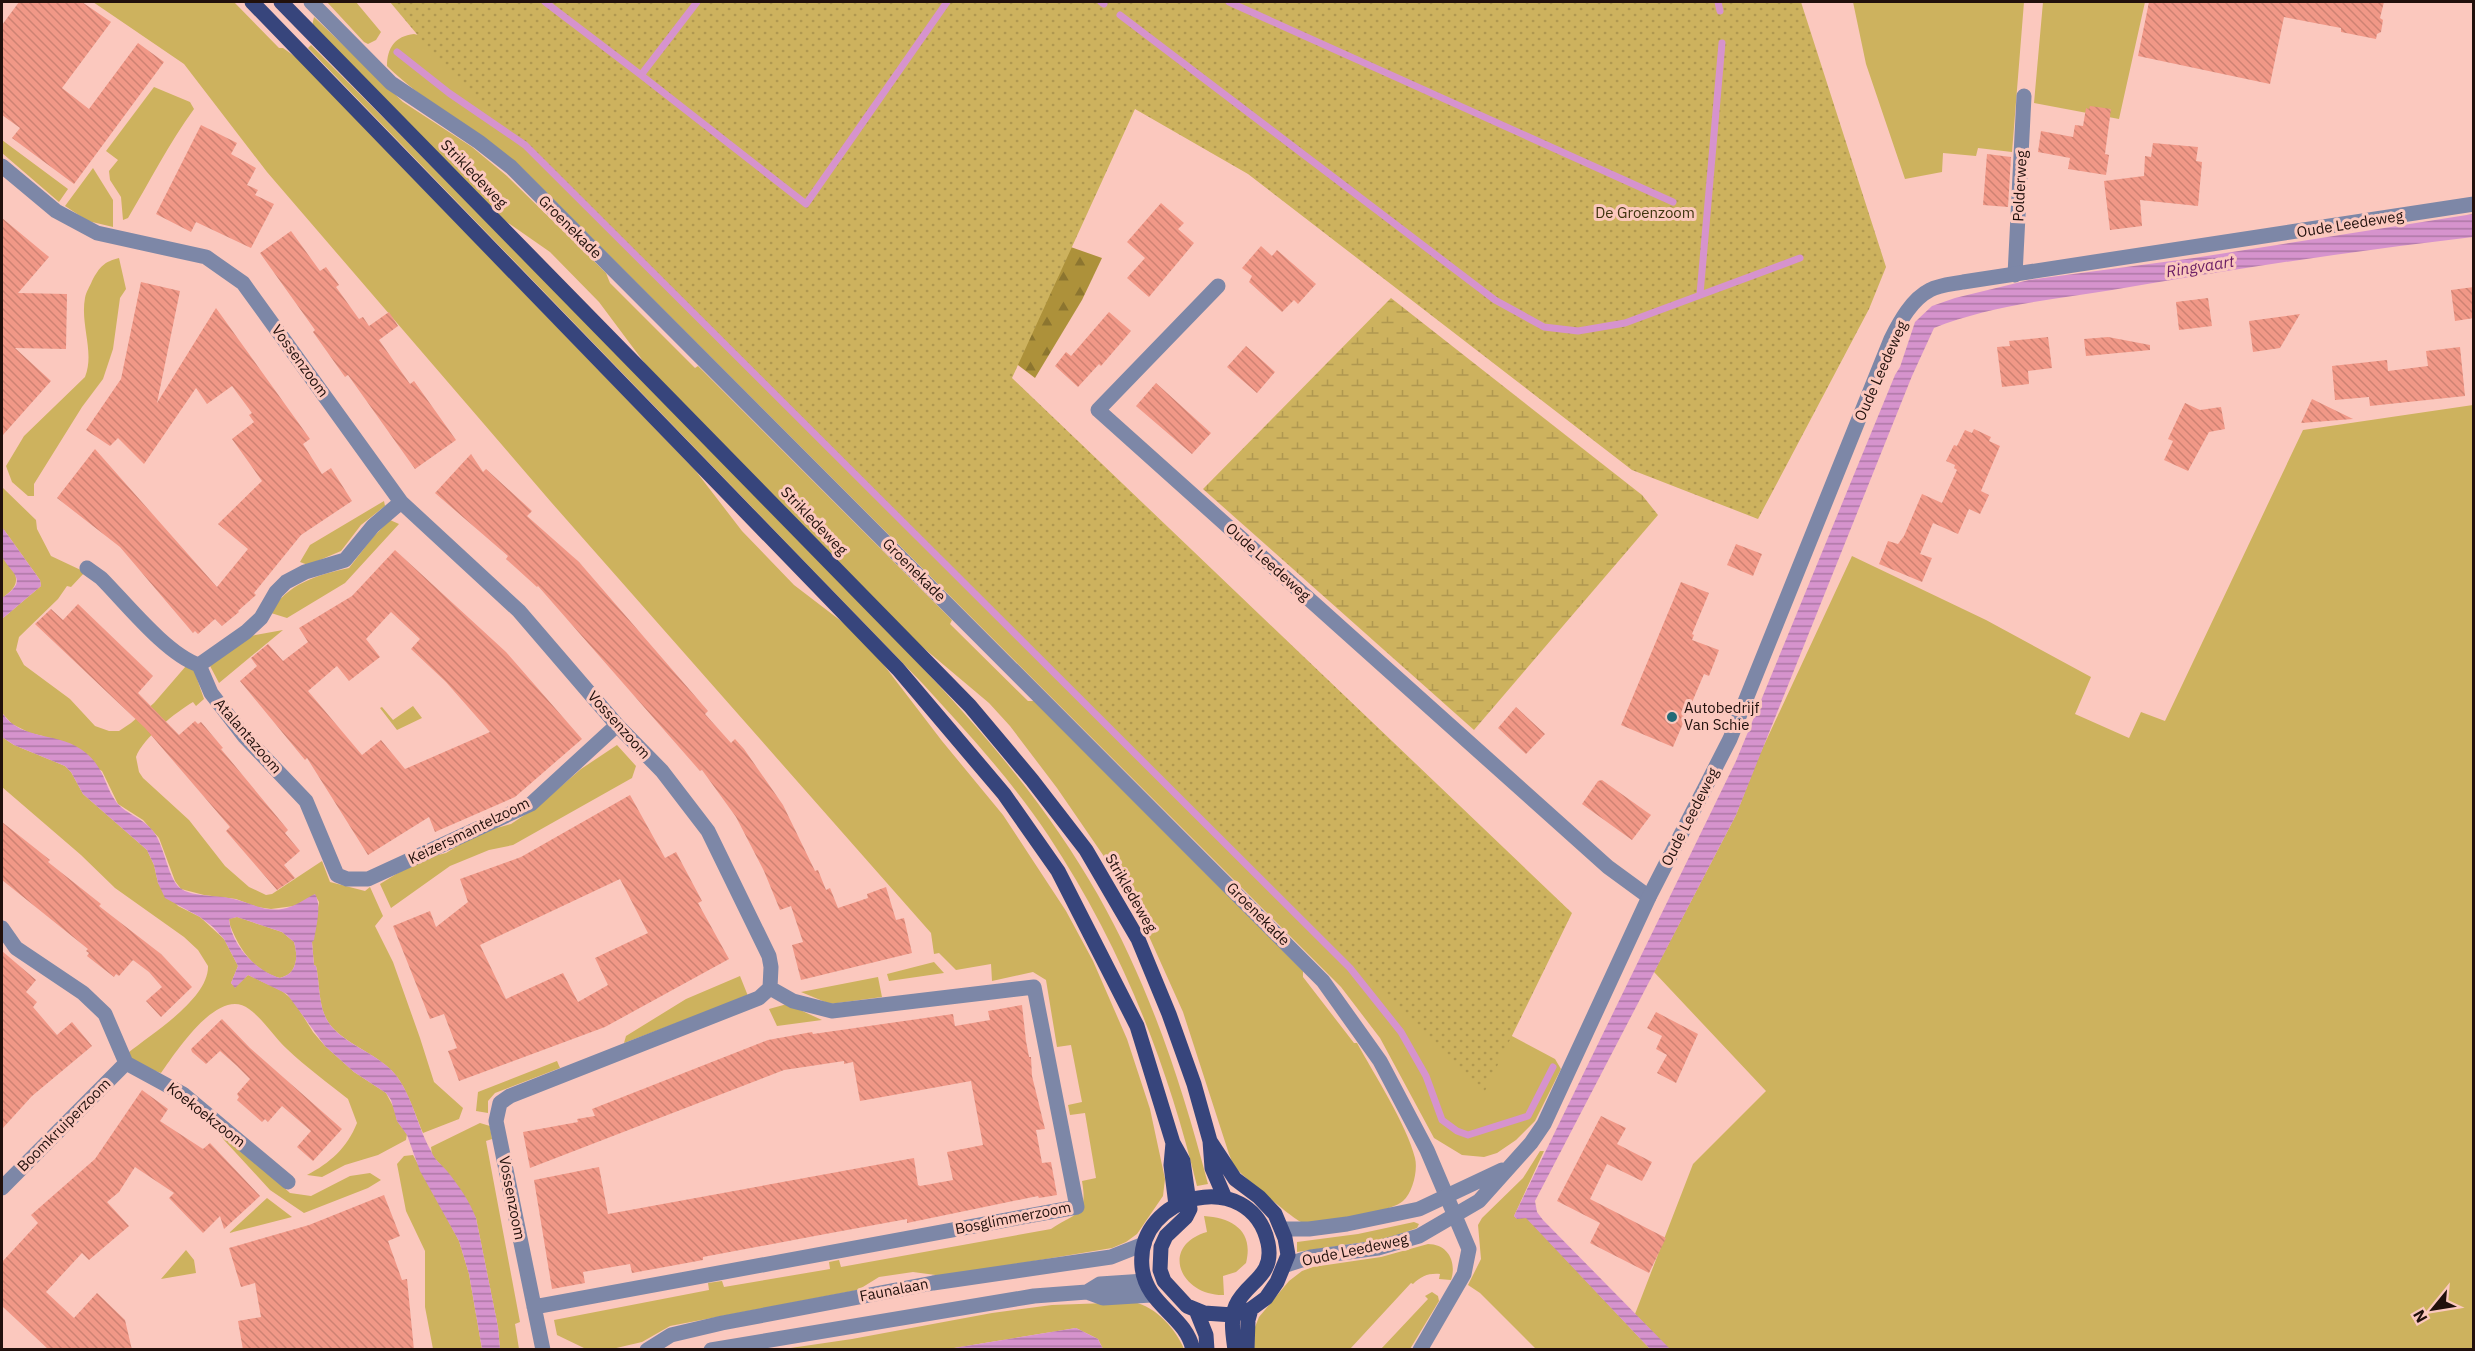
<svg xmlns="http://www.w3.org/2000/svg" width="2475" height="1351" viewBox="0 0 2475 1351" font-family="'IBM Plex Sans',sans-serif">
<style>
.grass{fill:#cdb25e}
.forest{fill:url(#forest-firs)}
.wetland{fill:url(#wetland-marsh)}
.park{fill:url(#park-dots)}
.water{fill:url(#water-rules);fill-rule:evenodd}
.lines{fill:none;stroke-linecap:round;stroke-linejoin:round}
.stream{stroke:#d693cd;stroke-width:7}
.building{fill:url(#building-back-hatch);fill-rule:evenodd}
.minor{stroke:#7d87a7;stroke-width:15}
.tertiary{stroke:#7d87a7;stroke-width:15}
.primary{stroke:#37457c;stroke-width:15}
.poi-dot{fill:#226a77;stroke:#fbc8be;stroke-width:2}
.labels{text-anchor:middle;stroke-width:6;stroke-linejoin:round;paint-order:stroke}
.street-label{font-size:15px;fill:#21100c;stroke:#fbc8be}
.park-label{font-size:15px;fill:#40350f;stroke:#fbc8be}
.poi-label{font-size:15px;fill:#21100c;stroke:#fbc8be;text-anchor:start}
.water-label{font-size:16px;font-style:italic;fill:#6b1d65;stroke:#fbc8be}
</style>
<defs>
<pattern id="forest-firs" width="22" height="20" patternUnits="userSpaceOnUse" patternTransform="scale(1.5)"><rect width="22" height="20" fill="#ad913a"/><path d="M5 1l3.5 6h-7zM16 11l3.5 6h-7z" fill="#8c752f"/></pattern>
<pattern id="wetland-marsh" width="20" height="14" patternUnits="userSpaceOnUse" patternTransform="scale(1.5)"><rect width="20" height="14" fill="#cdb25e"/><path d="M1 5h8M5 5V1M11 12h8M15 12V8" fill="none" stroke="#b09850"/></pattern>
<pattern id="park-dots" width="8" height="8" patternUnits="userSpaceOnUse" patternTransform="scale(1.5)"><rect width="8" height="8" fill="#cdb25e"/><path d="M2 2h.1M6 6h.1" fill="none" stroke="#b09850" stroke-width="1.8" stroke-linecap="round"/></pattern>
<pattern id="water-rules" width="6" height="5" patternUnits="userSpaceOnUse" patternTransform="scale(1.5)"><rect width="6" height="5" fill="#d693cd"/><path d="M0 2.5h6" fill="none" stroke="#ad77a5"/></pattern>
<pattern id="building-back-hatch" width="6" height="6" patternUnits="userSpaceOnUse" patternTransform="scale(1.5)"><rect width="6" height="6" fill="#f19887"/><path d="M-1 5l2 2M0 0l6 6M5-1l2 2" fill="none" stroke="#ce8273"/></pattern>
</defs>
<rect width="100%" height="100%" fill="#fbc8be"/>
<!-- grass -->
<path class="grass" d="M93 2H234L279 48H283L297 58 695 470 742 531 794 585 845 624 880 660 942 741 1003 815 1066 911 1093 961 1127 1039 1150 1109 1165 1179 1163 1196 1137 1234 1126 1242 1112 1248 943 1276 913 1272 879 1277 858 1290 670 1326 642 1342 612 1349H586L557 1335 554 1320 709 1290 708 1283 722 1281 724 1287 830 1269 829 1262 839 1260 841 1267 1051 1229C1077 1212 1088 1216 1082 1181L1096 1178 1085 1113 1070 1115 1068 1105 1082 1102 1071 1045 1057 1047 1046 980 1033 972 992 981 991 964 956 970 939 953 934 954 931 933 551 502 267 172 184 64Z
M327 2H356L381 32 376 40 368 44 364 42Z
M1853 2H2024L2012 152 1978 148 1976 156 1943 153 1942 172 1905 179 1866 64Z
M2043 2H2145L2119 119 2034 103Z
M314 17 403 102 472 147 507 176 606 273 610 283 695 368 698 366 952 620 950 624 1028 701H1034L1303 971V977L1354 1043H1357C1374 1074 1407 1125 1415 1158 1418 1170 1413 1192 1403 1201 1392 1212 1316 1226 1301 1222 1293 1219 1240 1174 1234 1166 1232 1163 1231 1158 1229 1154L1183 1012 1147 932 1103 855 1057 788 1010 726 989 703 907 634 646 365 599 302 550 252 504 220 312 26Z
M414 34 423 36 1510 1035 1555 1059 1561 1069 1535 1121 1516 1140 1497 1153 1484 1157 1462 1155 1434 1138 1380 1038 1341 987 522 168C479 131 428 106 387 66 387 48 395 36 414 34Z
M311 45C468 202 623 360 777 519 892 637 1016 751 1098 895 1149 985 1182 1084 1208 1184L1197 1186C1166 1059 1120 944 1048 835 1012 781 967 732 923 684L308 48Z
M154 87 190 102 194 109C169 143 150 181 128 218L123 220 121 197 110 180 109 171 118 160 106 151Z
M2 140 68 189 59 202 2 153Z
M93 168 113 200V227L88 221 65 206Z
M119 258 126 289 120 298 113 349 103 379 82 407 34 484V496H28L12 482 6 466 24 436 85 377C95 352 80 325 85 298 86 292 90 286 92 281 100 266 104 262 119 258Z
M2473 405V1349L1670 1350 1635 1314 1693 1164 1766 1091 1654 972 1736 815 1759 756 1852 556 1986 620 2091 677 2075 714 2129 738 2141 712 2165 721 2303 430Z
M2 487 36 520 37 529 51 556 85 572 71 587 67 586 58 599 19 637 16 650 24 665 70 699 95 726 109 731H119L131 723 154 703 186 666 194 670 204 699 196 706 193 702C176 712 143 738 136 757L139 772 143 778 189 820 225 866 249 887 266 895 272 894 322 861 330 882 365 891 370 887 383 916 375 926 393 962 420 1038 434 1082 463 1108 459 1119 423 1133C414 1112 406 1083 389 1068 372 1052 338 1040 327 1020 318 1004 320 984 316 966L314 965 312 942 319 902 315 895 294 906 271 909 257 907 236 899 204 895 181 889 175 881 159 838 143 820 118 804 102 771 43 736 30 733 12 724 2 713V619L41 586 40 580 2 527Z
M384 501 385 506 361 525 341 551 308 565 300 562 310 545Z
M390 520 399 524 345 583 287 618 271 613C285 584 320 574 349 568L373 537Z
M2 555C16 572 25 583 2 598Z
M283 630 219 683 209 664 250 636Z
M413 706 422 718 397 730 380 708 382 707 393 720Z
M2 737 14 745 65 766 71 772 83 794 147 850 154 865 158 883 178 906 200 917 224 939 238 966 231 983 235 987 248 975 282 991 293 1000 313 1032 325 1046 354 1072 386 1093 395 1110 397 1121 407 1134 406 1140 378 1155 345 1165 322 1177 307 1175C330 1163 347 1148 357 1123L348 1099C328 1083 306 1067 287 1049 274 1037 264 1020 249 1009 219 985 176 1052 161 1073L135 1064 128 1053C151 1034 209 999 208 966L198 950 184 937 115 888 81 855 2 787Z
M617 745 636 766 632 778 513 845 489 850 450 866 391 908 380 884 419 860 446 853 479 833 511 824 538 806 581 769Z
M237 917 282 932 294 942C298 956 298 974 280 978 254 971 239 949 230 925L229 919Z
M934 962 944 973 889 981 887 974Z
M740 976 748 996 624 1043 626 1036 686 999Z
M878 977 882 997 830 1004 801 992Z
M787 1004 822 1020 777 1026 769 1009Z
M557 1061 560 1068 495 1093 488 1101V1113L476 1111 478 1092Z
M480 1123 490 1126 492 1139 486 1141 520 1322 515 1324 519 1349H500L498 1327 476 1218 445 1170 432 1155 431 1147Z
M215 1126 290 1193 311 1196 350 1176 370 1173 381 1180 368 1188 304 1213 270 1190 224 1140Z
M1540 1151H1544L1514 1216 1517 1219 1526 1217 1650 1349H1536L1480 1293 1468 1285 1481 1259 1478 1225 1482 1218 1523 1178Z
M413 1155 459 1241 469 1274 482 1349H433L425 1307V1251L406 1211 397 1164 404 1156Z
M267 1198 292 1217 229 1233Z
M1204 1216C1233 1218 1254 1231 1246 1263L1236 1272 1223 1276 1224 1295C1180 1296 1159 1246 1207 1232Z
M1414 1222 1419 1224 1417 1228 1385 1239 1297 1252V1242L1358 1234Z
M1428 1244C1448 1244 1457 1262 1451 1280L1439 1279 1440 1274C1429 1273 1421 1276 1413 1284L1411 1283 1350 1349 1254 1350 1255 1327 1259 1317 1289 1281 1302 1271 1313 1267 1381 1257Z
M186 1250 194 1260 196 1273 161 1279Z
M1432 1292 1438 1296 1439 1301 1410 1349H1381L1428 1299 1425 1296Z
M1134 1302C1156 1307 1176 1329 1184 1349H1103L1098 1339 1076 1328 948 1349 777 1350 852 1339 992 1313 1052 1305Z"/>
<!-- forest -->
<path class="forest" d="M1065 245 1102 258 1082 300 1035 378 1005 355Z"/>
<!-- wetland -->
<path class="wetland" d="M1391 298 1642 495 1658 515 1474 730 1203 489Z"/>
<!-- park -->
<path class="park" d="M390 2H1801L1886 267 1869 309 1758 519 1632 470 1248 174 1135 109 1012 378 1572 913 1484 1093 452 76Z"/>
<!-- water -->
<path class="water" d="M2473 214V237C2353 251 2233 269 2112 290 2055 299 1988 306 1934 328L1912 376 1736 815 1535 1201 1537 1212 1543 1220 1670 1349H1650L1526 1218 1517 1219 1514 1216 1736 761 1895 375 1900 367 1915 322 1932 306 1955 298 2029 280 2194 258Z
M2 527 40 580 41 586 2 619V598C31 579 10 574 2 556 0 549 1 535 2 527Z
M2 713C22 742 61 731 86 753 106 770 104 786 117 803 126 814 143 818 153 831 165 846 167 877 180 888 192 897 215 895 229 898 247 901 263 912 282 909 295 907 304 899 315 894 322 905 316 927 314 940L312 942 314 965 316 966C320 984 318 1004 327 1020 341 1045 381 1053 398 1078 414 1101 418 1129 432 1153 435 1160 442 1165 447 1171 459 1186 469 1200 476 1218L498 1327 500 1349H482L469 1274 459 1241 420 1171 407 1135 397 1121 391 1100 386 1093 354 1072 325 1046 287 994 248 975 235 988 231 983 238 966 224 939 213 927 200 917 165 898 158 883 154 865 147 850 83 794 71 772 65 766 14 745 2 737ZM237 917 282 932 294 942C298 956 298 974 280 978 256 971 231 945 229 919Z
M1076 1328 1098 1339 1103 1349C1084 1350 1070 1346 1052 1350L948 1349Z"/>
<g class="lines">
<!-- stream -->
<path class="stream" d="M545 2 641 75 697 2
M1101 2 1104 4
M1229 2 1673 202
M1718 2 1720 11
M1120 15 1495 300 1544 327 1578 331 1625 323 1800 258
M397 52 449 93 525 145 1350 968 1401 1032 1426 1076 1442 1120 1457 1131 1468 1135 1528 1116 1553 1067
M641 75 806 204 947 2
M1700 294 1722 43"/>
</g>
<!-- building -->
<path class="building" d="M19 2H82L111 22 62 88 89 109 138 43 164 62 74 184 12 138 20 128 2 115V25Z
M2149 2H2384L2380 18 2383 20 2381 32 2377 34 2376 39 2341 32V28L2284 17 2270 84 2138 56Z
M2090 106 2111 109 2105 154 2109 155 2106 175 2068 169 2070 158 2038 152 2041 131 2073 137 2075 125 2083 126 2086 108 2089 109Z
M201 125 237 143 231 154 256 168 247 185 258 190 255 195 274 204 251 248 196 222 191 232 156 214Z
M2153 143 2198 147 2196 161 2202 162 2198 206 2140 200 2142 226 2110 230 2104 181 2144 176 2145 156 2151 157Z
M1987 154 2011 157 2008 207 1983 205Z
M1161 203 1184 223 1178 229 1194 243 1149 297 1127 278 1145 258 1127 242Z
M2 218 49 257 18 293 67 294 66 349 15 348 51 381 2 436Z
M291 231 320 271 326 267 339 285 336 287 359 319 363 317 369 326 389 312 398 326 379 340 410 384 414 381 456 440 415 469 348 375 345 377 313 332 315 330 260 253Z
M1261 246 1272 256 1277 250 1316 284 1298 304 1294 300 1282 312 1249 282 1252 276 1242 268Z
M141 282 180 291 157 403 216 308 310 439 303 444 322 474 331 468 352 501 301 535 254 593 256 595 238 611 239 612 222 626 215 619 198 634 195 631 193 633 120 547 57 498 95 449 217 587 248 549 218 524 262 481 232 439 254 422 249 415 252 413 232 386 207 404 196 388 144 464 118 438 110 446 86 430 121 379Z
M2474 287V318L2455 321 2451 290Z
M2208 298 2212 326 2179 330 2176 302Z
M1109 312 1131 331 1101 366 1099 364 1078 387 1055 366 1066 352 1071 356Z
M2300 314 2280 348 2253 352 2249 321Z
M2048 337 2052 368 2028 371 2029 384 2002 387 1997 347 2010 346 2009 341Z
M2108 337 2150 345V350L2086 356 2084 339Z
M1246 346 1275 372 1257 393 1227 367Z
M2460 347 2465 396 2370 406 2369 397 2335 400 2332 366 2387 360 2388 371 2428 366 2426 351Z
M1156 383 1211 433 1192 454 1136 406Z
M2312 399 2353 419 2301 423Z
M2185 403 2200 410 2221 407 2225 429 2209 432 2188 471 2164 460 2173 441 2168 439Z
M1974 429 1991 437 1989 441 2000 446 1981 491 1989 495 1980 514 1969 509 1958 534 1933 523 1920 554 1932 558 1922 582 1879 564 1888 541 1898 544 1904 536 1922 494 1942 503 1957 470 1954 468 1955 465 1946 461 1954 445 1957 446 1965 430 1972 433Z
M471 454 483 472 486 469 532 511 527 516 579 562 708 711 705 714 731 743 735 739 744 749 783 805 815 871 818 870 826 890 830 888 838 908 868 898 867 894 886 887 896 920 904 918 912 953 801 980 792 945 803 942 791 906 780 910 764 871 736 817 702 770 700 771 538 586 537 587 506 559 508 556 435 493Z
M1736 544 1762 554 1753 576 1727 565Z
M395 550 506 652 582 739 515 797 435 832 429 817 368 855 307 758 305 760 240 681 257 666 251 658 268 644 283 661 308 642 299 628 352 596ZM391 612 420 639 411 649 446 682 490 732 405 769 381 740 362 755 308 691 337 666 349 681 380 657 366 639Z
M1681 582 1709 593 1692 634 1694 635 1692 640 1719 650 1709 676 1704 674 1673 747 1621 725Z
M78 604 153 676 138 693 179 735 195 721 198 724 201 722 223 748 221 749 288 830 285 833 300 851 284 865 295 878 277 890 226 831 230 827 145 728 35 624 51 609 63 620Z
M1516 707 1545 734 1526 754 1498 728Z
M1602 780 1651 815 1632 840 1582 804 1598 781Z
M630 795 665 858 676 852 702 901 698 903 729 959 605 1027 459 1081 448 1051 457 1048 444 1014 430 1019 393 926 430 911 436 927 468 902 460 879 521 857ZM620 879 648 933 595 958 608 985 578 1002 563 973 506 999 480 945Z
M2 822 50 860 48 862 101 904 99 906 161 954 192 987 161 1017 146 1001 162 987 149 972 133 960 119 976 116 974 114 977 87 956 89 953 86 951 88 949 2 880Z
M2 951 36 980 26 992 37 1002 33 1007 57 1035 72 1022 92 1046 32 1096 2 1129Z
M1022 1005 1026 1041 1029 1057H1031L1032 1076 1045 1129 1036 1130 1042 1163 1051 1162 1057 1195 1039 1198 1038 1196 907 1223V1219L820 1235 703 1257V1260L632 1273 630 1264 583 1272 585 1283 552 1289 534 1180 599 1167 608 1214 914 1158 918 1185 920 1186 953 1180 947 1152 983 1145 971 1081 860 1101 853 1062 844 1064V1061L784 1070 530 1168 523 1132 578 1122 577 1119 595 1116 592 1109 768 1040 812 1032 813 1034 953 1014 955 1026 990 1020 988 1011Z
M1656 1012 1698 1034 1676 1083 1657 1073 1667 1055 1656 1049 1662 1036 1647 1028Z
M222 1019 250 1048 342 1129 313 1161 297 1147 311 1131 282 1106 268 1122 265 1119 262 1122 237 1100 239 1097 237 1094 250 1079 237 1066 220 1051 206 1064 192 1052 191 1049Z
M142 1090 168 1109 160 1121 203 1149 210 1143 260 1196 224 1229 220 1216 203 1233 169 1198 174 1193 135 1167 119 1192 107 1202 129 1226 89 1260 82 1253 46 1292 74 1318 97 1293 125 1320 132 1350H49L2 1306V1262L38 1223 31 1215 95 1159Z
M1601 1116 1626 1128 1617 1144 1652 1162 1642 1181 1607 1164 1590 1199 1666 1238 1649 1273 1590 1243 1600 1223 1557 1201Z
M384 1195 400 1236 388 1241 402 1280 407 1279 414 1350H243L238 1321 261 1317 255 1283 241 1287 229 1248 309 1225Z"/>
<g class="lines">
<!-- minor -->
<path class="minor" d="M311 2 391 83 479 142 511 167 1323 981 1380 1061 1427 1150 1469 1249 1464 1274 1420 1350
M2 166 56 211 97 233 206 257 243 283 401 502 519 611 617 725 662 771 708 831 769 956 771 967 770 988 759 998 510 1096 500 1103 496 1121 543 1350
M2015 275 2024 96
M1218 286 1098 410 1608 867 1649 897
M87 568 101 578C125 602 167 655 199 665L211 693 244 736 306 801 337 875 347 879H368L531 804 617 725
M199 665 246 632 261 618 276 592 286 582 305 572 345 560 373 526 401 502
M2 928 16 948 83 993 105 1014 126 1063 183 1094 288 1182
M2 1188 126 1063
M534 1307 1077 1207 1034 987 832 1011 793 1001 770 988"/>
<!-- tertiary -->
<path class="tertiary" d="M1282 1229H1309L1347 1224 1419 1209 1502 1170
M1286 1265 1311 1257 1378 1248 1419 1236 1479 1201 1531 1143 1544 1124 1649 897 1730 739 1891 339C1900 321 1912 299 1930 290 1939 285 1953 284 1963 282L2474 204
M1087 1292 1103 1298 1151 1295
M647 1350 671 1335 722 1323 933 1283 1111 1257 1144 1244
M711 1350 1034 1296 1087 1292 1100 1284 1145 1281"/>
<!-- primary -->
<path class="primary" d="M252 2 898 669 1004 794 1058 871 1137 1026 1173 1143 1183 1161 1190 1209 1186 1217 1166 1236 1161 1247 1160 1270 1164 1281 1187 1306 1204 1313 1233 1315 1251 1309 1266 1298 1277 1282 1288 1255 1285 1238 1275 1214 1259 1197 1235 1179 1210 1141
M281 2 970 706 1032 780 1086 850 1138 939 1169 1014 1194 1084 1210 1141 1212 1168 1225 1198
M1173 1143 1171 1165 1176 1205
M1196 1310 1206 1335 1207 1350
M1193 1350C1186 1315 1146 1306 1142 1267 1135 1193 1251 1166 1268 1243 1275 1277 1247 1281 1236 1305 1230 1319 1233 1335 1235 1350
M1247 1350 1248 1320 1251 1309"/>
</g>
<!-- markers -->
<circle class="poi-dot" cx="1672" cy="717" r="6"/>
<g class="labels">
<!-- street labels -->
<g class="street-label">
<text transform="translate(474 174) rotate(46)" y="5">Strikledeweg</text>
<text transform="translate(2020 186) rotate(-87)" y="5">Polderweg</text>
<text transform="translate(2350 224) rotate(-9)" y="5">Oude Leedeweg</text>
<text transform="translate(570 227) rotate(45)" y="5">Groenekade</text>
<text transform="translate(300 361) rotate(54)" y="5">Vossenzoom</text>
<text transform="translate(1881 371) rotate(-66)" y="5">Oude Leedeweg</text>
<text transform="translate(814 521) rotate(46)" y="5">Strikledeweg</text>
<text transform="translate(1268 562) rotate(42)" y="5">Oude Leedeweg</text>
<text transform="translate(914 570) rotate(45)" y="5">Groenekade</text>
<text transform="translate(619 725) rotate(48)" y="5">Vossenzoom</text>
<text transform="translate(248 736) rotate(49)" y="5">Atalantazoom</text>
<text transform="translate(1690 817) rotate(-63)" y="5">Oude Leedeweg</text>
<text transform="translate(469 831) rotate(-26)" y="5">Keizersmantelzoom</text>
<text transform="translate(1131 893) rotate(60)" y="5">Strikledeweg</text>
<text transform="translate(1258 914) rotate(45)" y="5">Groenekade</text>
<text transform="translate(206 1115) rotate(38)" y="5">Koekoekzoom</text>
<text transform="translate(64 1125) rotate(-45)" y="5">Boomkruiperzoom</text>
<text transform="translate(512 1198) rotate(79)" y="5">Vossenzoom</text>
<text transform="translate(1013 1218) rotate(-11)" y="5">Bosglimmerzoom</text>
<text transform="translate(1355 1250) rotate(-12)" y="5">Oude Leedeweg</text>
<text transform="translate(894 1290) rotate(-11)" y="5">Faunalaan</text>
</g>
<!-- park labels -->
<g class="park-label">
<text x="1645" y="218">De Groenzoom</text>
</g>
<!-- poi labels -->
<g class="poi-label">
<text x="1684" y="713">Autobedrijf<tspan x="1684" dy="17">Van Schie</tspan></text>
</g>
<!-- water labels -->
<g class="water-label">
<text transform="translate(2200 266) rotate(-9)" y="6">Ringvaart</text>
</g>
</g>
<!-- border -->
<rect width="2475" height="1351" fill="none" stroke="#21100c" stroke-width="6"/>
<!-- north arrow -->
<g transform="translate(2433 1309) rotate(240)" stroke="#fbc8be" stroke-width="4.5" paint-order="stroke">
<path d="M0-4.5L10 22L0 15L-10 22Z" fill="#21100c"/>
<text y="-9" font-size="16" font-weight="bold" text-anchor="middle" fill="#21100c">N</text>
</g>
</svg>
